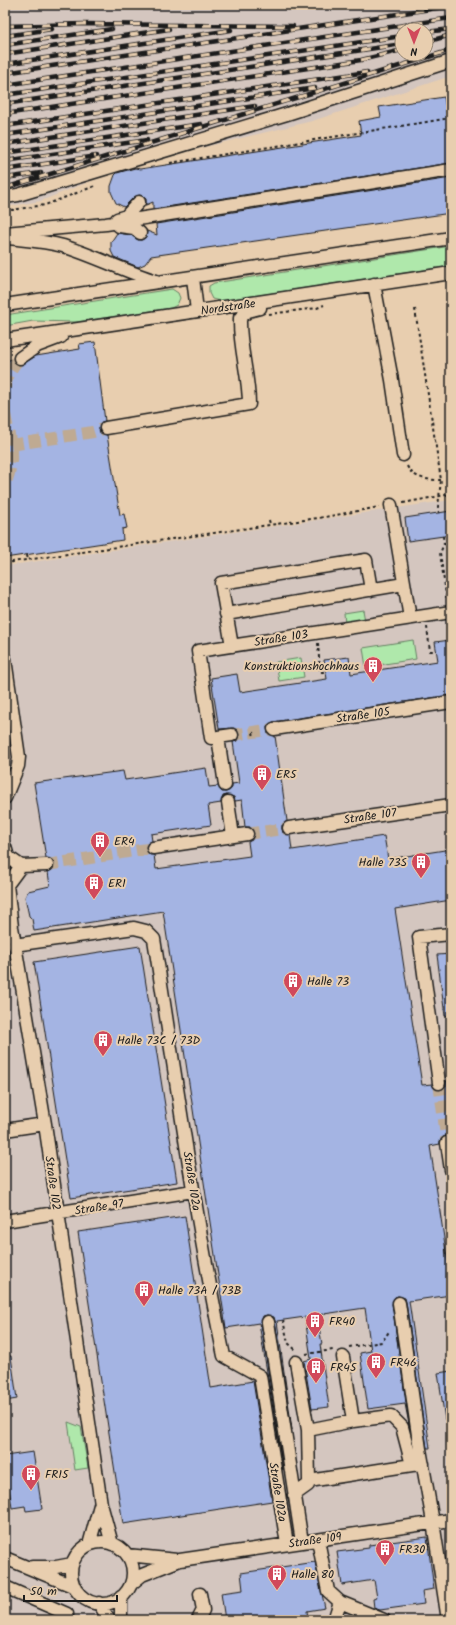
<svg xmlns="http://www.w3.org/2000/svg" width="456" height="1625" viewBox="0 0 456 1625" font-family="Kalam,sans-serif">
<style>
.built{fill:#d4c6bf;fill-rule:evenodd}
.green{fill:#afe8ab;stroke:#668264}
.building{fill:#a4b4e3;stroke:#1c1c1c;fill-rule:evenodd}
.lines{fill:none;stroke-linecap:round;stroke-linejoin:round}
.minor-tunnel{stroke:#bfaa92;stroke-width:12;stroke-dasharray:12 6;stroke-linecap:butt}
.minor-casing{stroke:#1c1c1c;stroke-width:15}
.path{stroke:#1c1c1c;stroke-width:2;stroke-dasharray:3 3;stroke-linecap:butt}
.minor{stroke:#e8ceaf;stroke-width:12}
.rail-casing{stroke:#1c1c1c;stroke-width:4.5}
.rail{stroke:#e8ceaf;stroke-width:3;stroke-dasharray:9;stroke-linecap:butt}
.labels{text-anchor:middle;stroke-width:4;stroke-linejoin:round;paint-order:stroke}
.street-label{font-size:12px;fill:#1c1c1c;stroke:#e8ceaf}
.poi-label{font-size:12px;fill:#1c1c1c;stroke:#e8ceaf;text-anchor:start}
</style>
<rect width="100%" height="100%" fill="#e8ceaf"/>
<filter id="ink" filterUnits="userSpaceOnUse"><feTurbulence type="fractalNoise" baseFrequency=".025" numOctaves="2"/><feDisplacementMap in="SourceGraphic" scale="8" xChannelSelector="R" yChannelSelector="G"/><feConvolveMatrix kernelMatrix="1 2 1 2 8 2 1 2 1" color-interpolation-filters="sRGB"/></filter>
<g filter="url(#ink)">
<!-- built -->
<path class="built" d="M5 5H451V76L312 121 130 165 41 201 5 207ZM402 30H426V54H402Z
M451 500V1620H5V566Z"/>
<!-- green -->
<path class="green" d="M451 246V266L220 301 212 299 209 293V286L214 283Z
M172 289 178 293 180 298 177 305 171 308 76 322 33 321 5 326V315Z
M363 610 365 621 345 624 344 613Z
M413 640 416 659 366 667 363 648Z
M301 658 304 677 279 681 276 662Z
M68 1422 81 1427 88 1468 75 1470Z"/>
<!-- building -->
<path class="building" d="M444 97 448 121H451V163L153 209V202L146 205V199L140 195 134 197 124 207 116 203 111 192V186L115 175 117 173 135 168 140 169 361 135 359 121 381 117 379 107Z
M451 178V213L151 256 145 264 138 267 114 257 111 251V242L117 233 131 235 138 240H142L146 237 147 231 157 235 156 224Z
M95 342 105 421 101 422 99 429 100 433 107 435 120 515 124 514 127 528 122 529 123 540 5 558V361L13 359 17 365H21L36 356 80 349 79 344Z
M451 511V535L408 541 405 518Z
M451 640V695L273 722 267 727 268 734 275 736 287 821 282 825V829L283 833 290 835 292 850 384 836 388 859 451 849V900L395 909 422 1085 432 1084 436 1090H440L446 1086V1081H451V1137L446 1136 443 1137 440 1141V1144L430 1146 451 1284V1295L409 1301 430 1448H427L406 1302 405 1298 398 1296 395 1297 392 1304 409 1424 405 1404 368 1409 360 1353 371 1351 365 1308 317 1315 322 1344H320L329 1407 312 1409 304 1361 311 1359 305 1317 277 1321 292 1430 275 1321 274 1317 267 1315 263 1316 261 1323 283 1470 259 1323 226 1328 163 911 34 931 32 919 29 916 25 897 28 891 50 886 48 872 53 869 54 865 51 859 46 858 34 783 123 771 125 780 206 768 209 787 218 786 222 792H226L232 788V784L239 783 233 742 237 741 239 734 238 731 234 728 219 729 211 678 237 674 240 692 327 679 324 660 349 657 351 674 438 661 435 642ZM227 795 234 797 235 801 242 800 245 827H250L254 833 252 840 248 842 250 856 156 869 154 855H150L146 849V845L152 841 151 834 211 825 208 805 221 803 223 796Z
M140 946 177 1182 71 1198 34 962Z
M451 954V1015L445 1016 437 955Z
M185 1216 211 1388 253 1381 272 1501 123 1524 78 1232Z
M5 1356H11L17 1399 5 1401Z
M451 1371V1419L445 1420 438 1373Z
M33 1452 42 1509 26 1511 25 1506 12 1508 9 1488 5 1489V1456Z
M427 1537 434 1589 422 1591 424 1604 380 1610 374 1608 373 1599 377 1598 374 1580 342 1585 337 1552 369 1548V1545Z
M315 1562 325 1608 307 1611 308 1620H225L221 1593 243 1590 241 1573Z"/>
<g class="lines">
<!-- minor-tunnel -->
<path class="minor-tunnel" d="M5 387C7 375 12 367 20 358
M5 415C10 439 16 461 5 484
M11 445 93 432 106 428
M232 735 274 729
M247 834 289 828
M47 865 153 848
M439 1083 447 1143"/>
<!-- minor casing -->
<g class="minor-casing">
<path id="minor" d="M5 197 18 195 287 114 451 61
M117 219 126 216 139 202
M119 226 134 228 140 233
M5 233 106 224 451 170
M8 238C26 240 45 241 63 246 95 256 124 271 156 281
M193 278 197 311
M374 284 392 380 403 455
M5 305 451 238
M5 340 451 273
M20 358 37 346 61 337
M106 428 249 404C249 375 239 347 240 318L248 311 260 308
M391 505 410 618
M226 614 404 584
M232 646 221 583 366 560 371 590
M5 659 19 757 18 766 5 798
M274 729 451 702
M232 735 211 738 198 651 451 612
M218 737 225 785
M228 802 233 836
M289 828 451 805
M5 847 8 857 21 866
M153 848 247 834
M21 866 7 885 12 927 45 1124 101 1504 112 1544
M21 866 47 865
M14 945 134 928 146 931 154 939C176 1078 195 1218 224 1356L260 1376 287 1544
M439 1083 419 937 451 934
M5 1130 45 1124
M447 1143 451 1170
M5 1221 193 1191
M399 1303 420 1449 433 1522 448 1620
M268 1322 302 1542
M353 1421 391 1416 402 1427 412 1465 423 1464
M308 1430 353 1421 343 1357
M309 1481 412 1465
M294 1495 308 1485 309 1481 308 1430 296 1362
M318 1540 328 1591 340 1602 384 1620
M71 1573a31 31 0 1 1 62 0a31 31 0 1 1-62 0Z
M89 1545 100 1505
M127 1555 177 1560
M5 1558 75 1587
M32 1567H56L72 1564
M131 1584 142 1575 180 1560 451 1520
M5 1587 67 1614
M121 1597V1620
M99 1603 109 1620
M198 1620 203 1610 200 1594
M334 1620 340 1602"/>
</g>
<!-- path -->
<path class="path" d="M170 163 451 118
M5 211 45 205 95 186
M415 309 441 480 438 507 439 513
M269 314 317 308 324 305
M407 466C413 479 429 480 441 480
M403 503 451 494
M269 520 270 524
M443 536 444 544 440 553 447 601
M444 544 451 545
M27 555 28 560
M5 563 325 517 379 507
M427 627 430 651H437
M318 643 320 672H326
M253 732 254 737
M283 1320 288 1343 296 1350
M349 1347 382 1342 390 1330
M306 1354 333 1350"/>
<!-- minor -->
<use href="#minor" class="minor"/>
<!-- rail casing -->
<g class="rail-casing">
<path id="rail" d="M5 26 83 24 293 26
M426 32 451 29
M5 36 52 29
M426 42 451 35
M5 45 112 29
M5 54 169 29
M5 64 231 30
M5 73 451 6
M5 85 451 18
M5 95 402 36
M5 104 402 44
M5 114 361 60 402 50
M5 126 367 72
M5 135 315 88
M5 144 255 106
M5 153 201 124
M5 161 147 140
M5 170 96 156
M5 178 41 173
M5 188 451 50"/>
</g>
<!-- rail -->
<use href="#rail" class="rail"/>
</g>
</g>
<!-- icons -->
<defs>
<g id="building-pin" transform="scale(1)"><path d="M0 17L-7.5 6A9.5 9.5 0 1 1 7.5 6Z" fill="#d1495b" stroke="#e8ceaf"/><path d="M-4-6H4V6H1V3H-1V6H-4ZM-2.5-4.3h1.7v1.8h-1.7ZM.8-4.3h1.7v1.8H.8ZM-2.5-1h1.7V.8h-1.7ZM.8-1h1.7V.8H.8Z" fill="#fff"/></g>
</defs>
<g fill-rule="evenodd">
<use href="#building-pin" x="373" y="666"/>
<use href="#building-pin" x="262" y="774"/>
<use href="#building-pin" x="100" y="841"/>
<use href="#building-pin" x="421" y="862"/>
<use href="#building-pin" x="94" y="883"/>
<use href="#building-pin" x="293" y="981"/>
<use href="#building-pin" x="103" y="1040"/>
<use href="#building-pin" x="144" y="1290"/>
<use href="#building-pin" x="315" y="1321"/>
<use href="#building-pin" x="376" y="1362"/>
<use href="#building-pin" x="316" y="1367"/>
<use href="#building-pin" x="31" y="1474"/>
<use href="#building-pin" x="385" y="1549"/>
<use href="#building-pin" x="277" y="1574"/>
</g>
<g class="labels">
<!-- street labels -->
<g class="street-label">
<text transform="translate(228 307) rotate(-8)" y="4">Nordstraße</text>
<text transform="translate(281 638) rotate(-9)" y="4">Straße 103</text>
<text transform="translate(363 715) rotate(-8)" y="4">Straße 105</text>
<text transform="translate(370 816) rotate(-8)" y="4">Straße 107</text>
<text transform="translate(192 1181) rotate(81)" y="4">Straße 102a</text>
<text transform="translate(53 1183) rotate(82)" y="4">Straße 102</text>
<text transform="translate(99 1207) rotate(-9)" y="4">Straße 97</text>
<text transform="translate(278 1492) rotate(81)" y="4">Straße 102a</text>
<text transform="translate(315 1540) rotate(-8)" y="4">Straße 109</text>
</g>
<!-- poi labels -->
<g class="poi-label">
<text x="359" y="670" text-anchor="end">Konstruktionshochhaus</text>
<text x="276" y="778">ER5</text>
<text x="114" y="845">ER4</text>
<text x="407" y="866" text-anchor="end">Halle 73S</text>
<text x="108" y="887">ER1</text>
<text x="307" y="985">Halle 73</text>
<text x="117" y="1044">Halle 73C / 73D</text>
<text x="158" y="1294">Halle 73A / 73B</text>
<text x="329" y="1325">FR40</text>
<text x="390" y="1366">FR46</text>
<text x="330" y="1371">FR45</text>
<text x="45" y="1478">FR15</text>
<text x="399" y="1553">FR30</text>
<text x="291" y="1578">Halle 80</text>
</g>
</g>
<!-- margin -->
<rect width="456" height="1625" fill="none" stroke="#e8ceaf" stroke-width="20"/>
<rect x="10" y="10" width="436" height="1605" fill="none" stroke="#1c1c1c" stroke-width="1.5" filter="url(#ink)"/>
<!-- north arrow -->
<g transform="translate(414 42) rotate(180)"><circle r="19" fill="#e8ceaf" stroke="#968774"/>
<path d="M0-3L7 15L0 10L-7 15Z" fill="#d1495b"/>
<text y="-6" font-size="11" font-weight="bold" text-anchor="middle" fill="#1c1c1c">N</text>
</g>
<!-- scale -->
<path d="M24 1595v6h93v-6" fill="none" stroke="#1c1c1c" stroke-width="2"/>
<text x="30" y="1595" font-size="12" fill="#1c1c1c" stroke="#e8ceaf" stroke-width="3" paint-order="stroke">50 m</text>
</svg>
